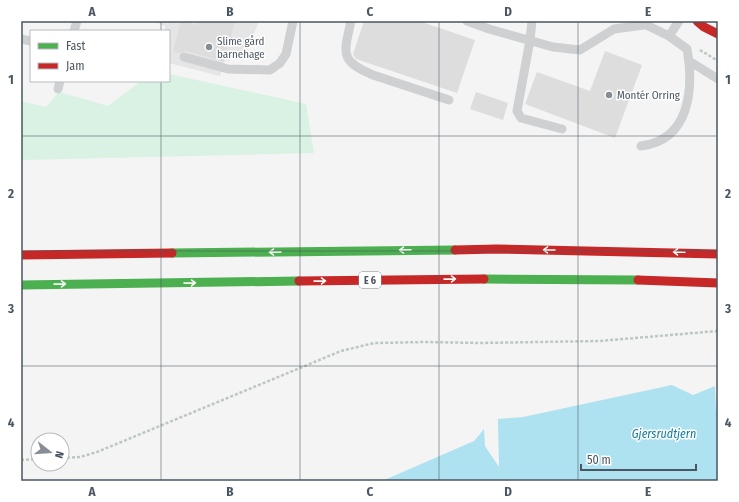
<svg xmlns="http://www.w3.org/2000/svg" width="739" height="502" viewBox="0 0 739 502" font-family="'Fira Sans Condensed',sans-serif">
<style>
.education{fill:#e6e5e6}
.green{fill:#d9f2e3}
.water{fill:#aee2f0}
.building{fill:#ddddde}
.lines{fill:none;stroke-linecap:round;stroke-linejoin:round}
.path{stroke:#bcc7c4;stroke-width:2.5;stroke-dasharray:3 2;stroke-linecap:butt}
.lane{stroke:#ced0d2;stroke-width:9}
.fast{stroke:#4caf50;stroke-width:9}
.jam{stroke:#c62828;stroke-width:9}
.oneway{stroke:#f6fbf6}
.grid{fill:none;stroke:#4a5661;stroke-width:1;stroke-opacity:0.55}
.poi-dot{fill:#868d94;stroke:#fff;stroke-width:1.5}
.labels{text-anchor:middle;stroke-width:3;stroke-linejoin:round;paint-order:stroke}
.shield{fill:#fff;stroke:#808990;stroke-width:1}
.shield-label{font-size:10px;font-weight:bold;fill:#4a5661}
.poi-label{font-size:11px;fill:#4a5661;stroke:#fff;text-anchor:start}
.water-label{font-size:12px;font-style:italic;fill:#0c7c9b;stroke:#fff}
.neatline{fill:none;stroke:#4a5661;stroke-width:1.5}
.grid-label{font-size:13px;text-anchor:middle;font-weight:bold;fill:#4a5661}
</style>
<rect width="100%" height="100%" fill="#f4f4f4"/>
<!-- education -->
<path class="education" d="M152 21H259L247 51 245 53 228 61 225 60 220 76 169 63V31H165V26Z"/>
<!-- green -->
<path class="green" d="M169 74 306 104 314 153 21 160V101L46 107 59 92 108 106 141 81H169Z"/>
<!-- water -->
<path class="water" d="M672 385 693 395 715 386 716 410 718 411V481H382L474 441 484 429 485 446 499 467 498 419 523 417Z"/>
<!-- building -->
<path class="building" d="M181 21 197 25 198 21H235L224 62 186 51 180 53 173 51Z
M364 21H419L475 40 457 93 356 59 353 54Z
M605 51 642 65 615 138 525 104 537 72 590 91Z
M476 92 508 103 503 120 470 109Z"/>
<g class="lines">
<!-- path -->
<path class="path" d="M700 50 718 61
M62 458 80 457 97 452 341 351 374 343 426 342 480 343 599 341 718 331
M21 460 38 459"/>
<!-- lane -->
<path class="lane" d="M351 21C344 53 339 61 373 75L449 100
M467 21 489 29 553 47 580 50 614 29 644 25
M532 21 530 40 517 111 521 118 562 129
M640 22 669 36 687 49C694 89 690 140 641 146
M74 31 77 21
M669 36 679 21
M21 39 31 41
M184 57 228 69 270 70 280 63 286 54 293 21
M689 61 718 79
M58 89 60 81"/>
<!-- fast -->
<path class="fast" d="M172 253 455 250
M484 279 638 280
M21 285 299 281"/>
<!-- jam -->
<path class="jam" d="M697 21 704 27 718 34
M455 250 497 249 718 254
M21 255 172 253
M638 280 718 283
M299 281 484 279"/>
</g>
<!-- one-way arrows -->
<defs><path id="oneway-shaft" d="M-6 0H5M1.5-3L5.5 0L1.5 3" fill="none" stroke-width="1.6" stroke-linecap="round" stroke-linejoin="round"/></defs>
<g class="oneway">
<use href="#oneway-shaft" transform="translate(405 250) rotate(179)"/>
<use href="#oneway-shaft" transform="translate(549 250) rotate(-179)"/>
<use href="#oneway-shaft" transform="translate(275 252) rotate(179)"/>
<use href="#oneway-shaft" transform="translate(679 252) rotate(-178)"/>
<use href="#oneway-shaft" transform="translate(450 279) rotate(-1)"/>
<use href="#oneway-shaft" transform="translate(320 281) rotate(-1)"/>
<use href="#oneway-shaft" transform="translate(190 283) rotate(-1)"/>
<use href="#oneway-shaft" transform="translate(60 284) rotate(-1)"/>
</g>
<!-- grid -->
<path class="grid" d="M161 21V31M300 21V481M439 21V481M578 21V481M161 81V481M21 136H718M21 251H718M21 366H718"/>
<!-- markers -->
<g class="poi-dot">
<circle cx="209" cy="47" r="4"/>
<circle cx="609" cy="95" r="4"/>
</g>
<g class="labels">
<!-- shield labels -->
<rect class="shield" x="359" y="272" width="22" height="16" rx="3"/>
<g class="shield-label">
<text x="370" y="284">E 6</text>
</g>
<!-- poi labels -->
<g class="poi-label">
<text x="217" y="45">Slime gård<tspan x="217" dy="13">barnehage</tspan></text>
<text x="617" y="99">Montér Orring</text>
</g>
<!-- water labels -->
<g class="water-label">
<text x="664" y="438">Gjersrudtjern</text>
</g>
</g>
<!-- border -->
<rect width="739" height="502" fill="none" stroke="#ffffff" stroke-width="44"/>
<!-- legend -->
<rect x="30" y="30" width="140" height="52" fill="#ffffff" stroke="#b7bbc0"/>
<rect x="38" y="43" width="20" height="6" fill="#4caf50" stroke="#b7bbc0"/>
<text x="66" y="50" font-size="12" fill="#4a5661">Fast</text>
<rect x="38" y="63" width="20" height="6" fill="#c62828" stroke="#b7bbc0"/>
<text x="66" y="70" font-size="12" fill="#4a5661">Jam</text>
<!-- north arrow -->
<g transform="translate(50 452) rotate(107)"><circle r="19" fill="#ffffff" stroke="#b7bbc0"/>
<path d="M0-3L7 15L0 10L-7 15Z" fill="#868d94"/>
<text y="-6" font-size="11" font-weight="bold" text-anchor="middle" fill="#4a5661">N</text>
</g>
<!-- scale -->
<path d="M581 464v6h115v-6" fill="none" stroke="#4a5661" stroke-width="2"/>
<text x="587" y="464" font-size="12" fill="#4a5661" stroke="#ffffff" stroke-width="3" paint-order="stroke">50 m</text>
<rect x="22" y="22" width="695" height="458" class="neatline"/>
<g class="grid-label">
<text x="92" y="16">A</text>
<text x="230" y="16">B</text>
<text x="370" y="16">C</text>
<text x="508" y="16">D</text>
<text x="648" y="16">E</text>
<text x="11" y="84">1</text>
<text x="728" y="84">1</text>
<text x="11" y="198">2</text>
<text x="728" y="198">2</text>
<text x="11" y="313">3</text>
<text x="728" y="313">3</text>
<text x="11" y="427">4</text>
<text x="728" y="427">4</text>
<text x="92" y="496">A</text>
<text x="230" y="496">B</text>
<text x="370" y="496">C</text>
<text x="508" y="496">D</text>
<text x="648" y="496">E</text>
</g>
</svg>
